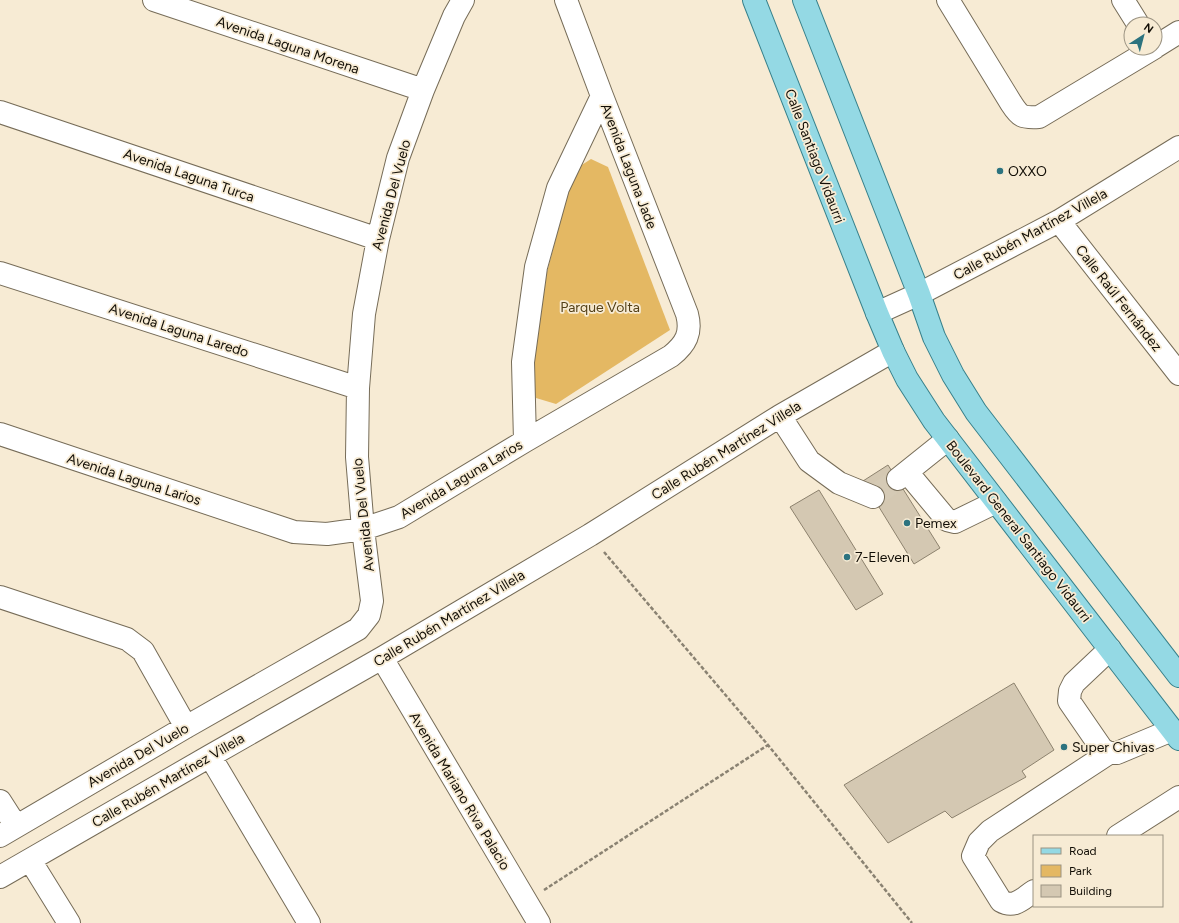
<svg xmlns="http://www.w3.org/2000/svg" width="1179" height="923" viewBox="0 0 1179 923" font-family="Figtree,sans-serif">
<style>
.green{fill:#e4b863}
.building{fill:#d4c8b2;stroke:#8d826e}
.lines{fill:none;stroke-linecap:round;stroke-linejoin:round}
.minor-tunnel{stroke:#d5cab5;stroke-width:22;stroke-dasharray:22 11;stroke-linecap:butt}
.minor-casing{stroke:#766c58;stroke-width:24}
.major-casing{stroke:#38818b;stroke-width:24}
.path{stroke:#8a8272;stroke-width:2.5;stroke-dasharray:4 2;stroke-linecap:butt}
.minor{stroke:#fff;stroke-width:22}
.major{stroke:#94d9e4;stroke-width:22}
.poi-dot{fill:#2c737f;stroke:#f7ebd4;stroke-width:1.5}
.labels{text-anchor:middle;stroke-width:3.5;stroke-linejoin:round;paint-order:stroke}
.street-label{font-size:14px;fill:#120e06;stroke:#f7ebd4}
.poi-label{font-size:14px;fill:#120e06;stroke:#f7ebd4;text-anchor:start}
.park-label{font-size:14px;fill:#544118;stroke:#f7ebd4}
</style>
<rect width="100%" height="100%" fill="#f7ebd4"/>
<!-- green -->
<path class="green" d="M591 159 608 167 670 330 556 404 536 398 531 380 547 272 574 170Z"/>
<!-- building -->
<path class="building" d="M888 465 940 548 914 564 863 481Z
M819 490 883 594 856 610 790 507Z
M1014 683 1054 750 1022 771 1026 777 952 818 945 811 888 843 844 785Z"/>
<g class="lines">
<!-- minor-tunnel -->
<path class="minor-tunnel" d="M873 497 898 479"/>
<!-- minor casing -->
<g class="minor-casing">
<path id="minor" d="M154 0 423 90
M948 0 1011 103C1020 117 1022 118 1039 117L1154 48
M1123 0 1138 24
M1155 47 1179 32
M0 112 378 239
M1059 221 1179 374
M0 273 358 388
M877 313 919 294 1059 221 1179 147
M780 416 809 461 839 483 873 497
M0 434 294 532 327 534 363 529 399 517 525 441 671 356C686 344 692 333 687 314L602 96 566 0
M525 441 523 362 536 267 558 188 602 96
M907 472 947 520 955 522 996 502
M898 479 948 439
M0 597 127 639 143 651 186 727
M1110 649 1074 683 1070 691 1069 701 1102 749 1109 753H1117L1172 730
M382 658 539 923
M210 756 309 923
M0 801 16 826
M0 836 186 727 358 629 369 615 372 601 363 529 357 457 358 388 364 314 378 239 398 158 423 90 454 16 463 0
M1118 836 1179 797
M30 860 69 923
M0 877 210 756 382 658 590 535 780 416 893 351
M1034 891C1023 898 1015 909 1001 901L973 856 979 842 990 831 1109 753"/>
</g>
<!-- major casing -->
<g class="major-casing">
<path id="major" d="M754 0 877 313 893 351 907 379 934 421 1179 739
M804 0 919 294 934 337 953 375 976 412 1179 676"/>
</g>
<!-- path -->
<path class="path" d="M604 552 768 745 912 923
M544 890 768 745"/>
<!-- minor -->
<use href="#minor" class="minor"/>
<!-- major -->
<use href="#major" class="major"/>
</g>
<!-- markers -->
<g class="poi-dot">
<circle cx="1000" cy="171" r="4"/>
<circle cx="907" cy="523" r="4"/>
<circle cx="847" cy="557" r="4"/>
<circle cx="1064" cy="747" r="4"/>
</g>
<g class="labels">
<!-- street labels -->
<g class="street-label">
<text transform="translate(288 45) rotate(19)" y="5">Avenida Laguna Morena</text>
<text transform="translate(815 156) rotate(69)" y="5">Calle Santiago Vidaurri</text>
<text transform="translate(629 166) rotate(69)" y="5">Avenida Laguna Jade</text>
<text transform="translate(189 175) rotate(19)" y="5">Avenida Laguna Turca</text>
<text transform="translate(391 195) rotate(-75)" y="5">Avenida Del Vuelo</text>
<text transform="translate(1030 234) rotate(-29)" y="5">Calle Rubén Martínez Villela</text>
<text transform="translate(1119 298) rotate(52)" y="5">Calle Raúl Fernández</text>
<text transform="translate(179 330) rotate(18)" y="5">Avenida Laguna Laredo</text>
<text transform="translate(726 450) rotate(-32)" y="5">Calle Rubén Martínez Villela</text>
<text transform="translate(134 479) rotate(18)" y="5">Avenida Laguna Larios</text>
<text transform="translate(461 479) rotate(-31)" y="5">Avenida Laguna Larios</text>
<text transform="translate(363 515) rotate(-96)" y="5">Avenida Del Vuelo</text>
<text transform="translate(1019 531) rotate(52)" y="5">Boulevard General Santiago Vidaurri</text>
<text transform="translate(449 618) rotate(-31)" y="5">Calle Rubén Martínez Villela</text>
<text transform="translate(138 755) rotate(-30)" y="5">Avenida Del Vuelo</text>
<text transform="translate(168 780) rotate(-30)" y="5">Calle Rubén Martínez Villela</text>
<text transform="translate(460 791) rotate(59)" y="5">Avenida Mariano Riva Palacio</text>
</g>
<!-- poi labels -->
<g class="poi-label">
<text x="1008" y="176">OXXO</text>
<text x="915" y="528">Pemex</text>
<text x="855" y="562">7-Eleven</text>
<text x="1072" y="752">Super Chivas</text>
</g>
<!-- park labels -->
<g class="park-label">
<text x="600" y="312">Parque Volta</text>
</g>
</g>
<!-- legend -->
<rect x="1033" y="835" width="130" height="72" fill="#f7ebd4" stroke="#9b9382"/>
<rect x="1041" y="848" width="20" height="6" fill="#94d9e4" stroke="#9b9382"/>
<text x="1069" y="855" font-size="12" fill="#120e06">Road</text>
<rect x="1041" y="865" width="20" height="12" fill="#e4b863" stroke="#9b9382"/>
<text x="1069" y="875" font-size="12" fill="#120e06">Park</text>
<rect x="1041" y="885" width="20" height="12" fill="#d4c8b2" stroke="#9b9382"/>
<text x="1069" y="895" font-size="12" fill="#120e06">Building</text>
<!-- north arrow -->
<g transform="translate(1143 36) rotate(36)"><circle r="19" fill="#f7ebd4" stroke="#9b9382"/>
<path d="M0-3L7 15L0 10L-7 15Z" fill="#2c737f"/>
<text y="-6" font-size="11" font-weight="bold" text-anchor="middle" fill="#120e06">N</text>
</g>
</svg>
